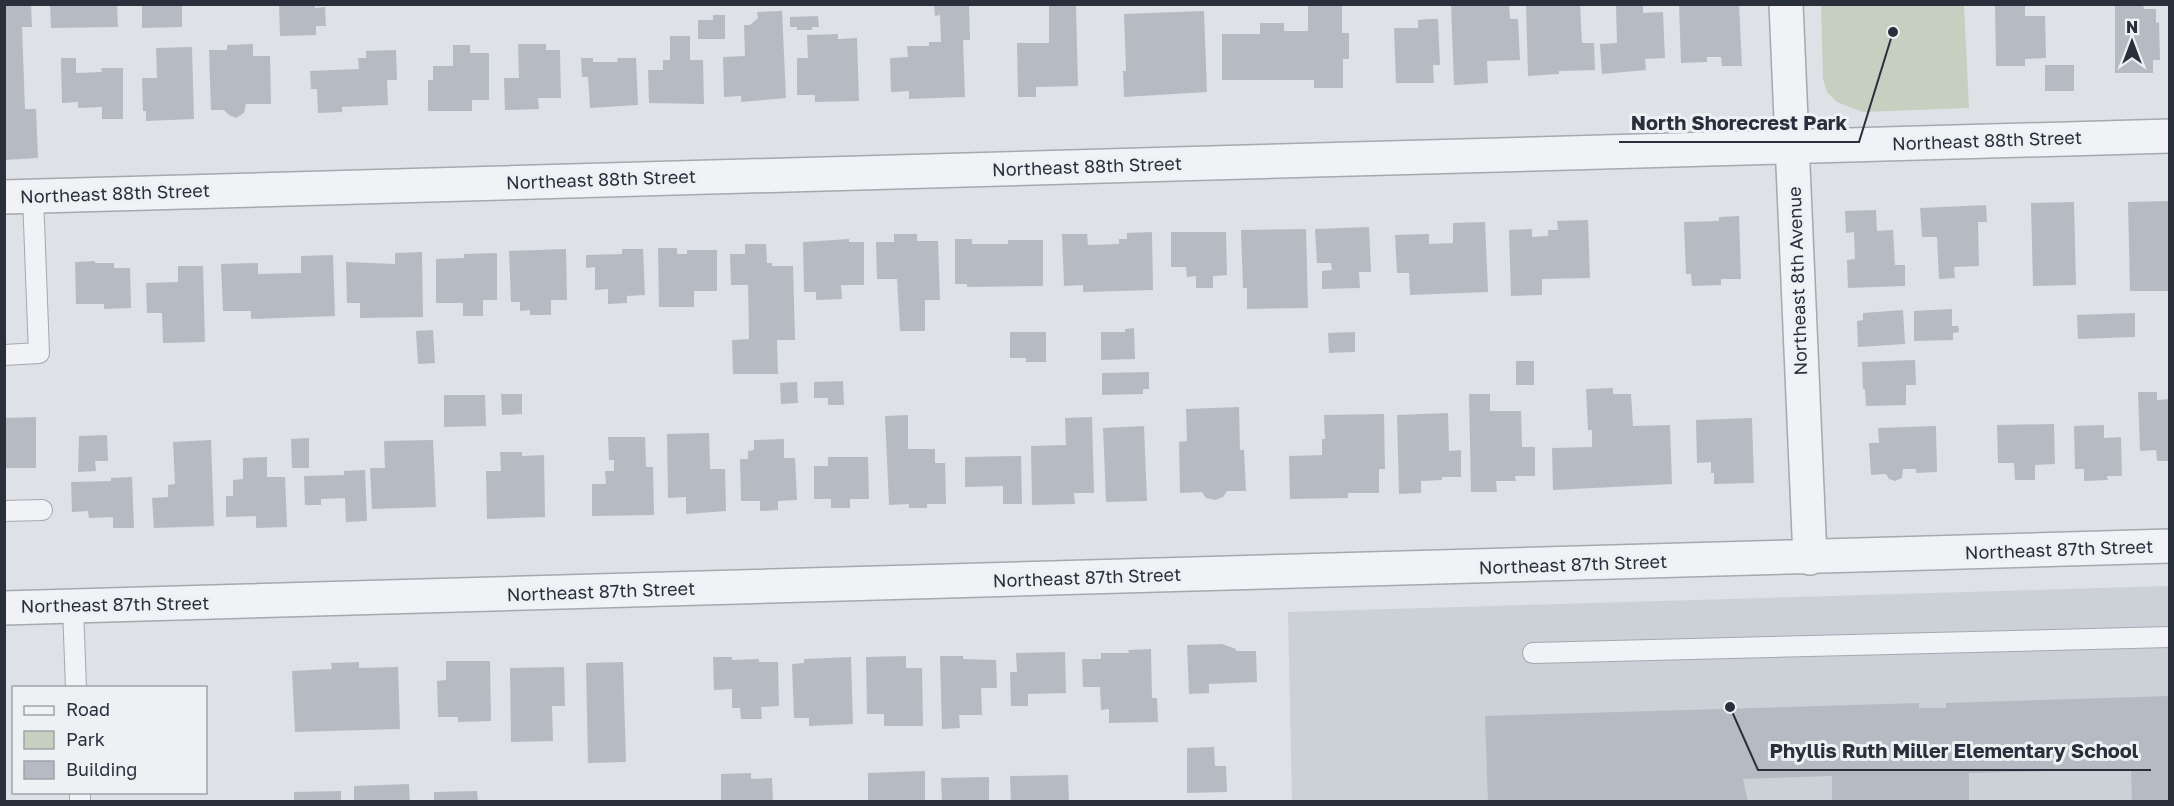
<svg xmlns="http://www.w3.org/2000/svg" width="2174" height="806" viewBox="0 0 2174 806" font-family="'Golos Text',sans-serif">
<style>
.built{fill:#ccd1d8}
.green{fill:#c5d0c0}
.building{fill:#b6bbc3}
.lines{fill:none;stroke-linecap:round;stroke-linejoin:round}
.lane-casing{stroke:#a4a9b0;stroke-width:22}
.street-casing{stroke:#a4a9b0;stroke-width:36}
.lane{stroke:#f0f2f5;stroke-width:20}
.street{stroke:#f0f2f5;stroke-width:33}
.labels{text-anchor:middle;stroke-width:6;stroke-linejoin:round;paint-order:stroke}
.street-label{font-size:18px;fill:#29303c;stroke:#edf1f4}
.leader{fill:none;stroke:#29303c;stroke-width:2}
.callout-dot{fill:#29303c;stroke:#edf1f4;stroke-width:2}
.callout-label{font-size:20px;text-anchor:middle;font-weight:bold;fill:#29303c;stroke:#edf1f4;stroke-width:6;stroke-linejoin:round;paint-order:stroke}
</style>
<rect width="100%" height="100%" fill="#dee2e6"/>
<!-- built -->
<path class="built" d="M2169 586V801H1292L1288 612Z"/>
<!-- green -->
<path class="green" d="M1821 5H1964L1969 108 1863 112 1837 102 1827 92 1823 79Z"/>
<!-- building -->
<path class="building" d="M4 4H31L32 27H22L25 109H36L38 158 4 160Z
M50 4H117L118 27 51 28Z
M142 4H182V27L142 28Z
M279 4H315V8L325 7 326 26H316V35L280 36Z
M934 4H969L970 40H963L965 97 909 99V91L891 92 890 58 908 57 907 46H929V42H941L940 15 935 16Z
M1308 4H1342V33H1349V59H1343V88H1314V80H1222V34H1260V23H1284V31H1308Z
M1451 4H1509L1510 19H1518L1520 60 1487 61 1488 83 1454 85Z
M1526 4H1580L1582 43H1594L1595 70 1559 71V74L1528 76Z
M1679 4H1739L1742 66H1722L1721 57H1707V62L1681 63Z
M2025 4V16H2045L2046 58 2025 59V66H1996L1995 5Z
M2115 4H2143L2144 9H2156V23L2159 22 2160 60H2153V73H2115Z
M1643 5V13L1663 12 1665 58 1645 59 1646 70 1602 74 1600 44 1617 43 1616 6Z
M1049 6H1076L1078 86 1036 87V97H1018L1017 43H1049Z
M782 11 786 98 741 102V96L724 97 723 57 745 56 744 25H750L758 18 757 12Z
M1204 11 1207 92 1124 97 1123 71H1126L1124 14Z
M713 15H725V39H698V20H713Z
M818 16 819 27H812V30H797V27H790V17Z
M1428 19H1438L1440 65H1433L1434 83H1396L1394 28H1418V20Z
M838 34V39L857 38 859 101 815 102V95H797V58H808L807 35Z
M670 36H690V60H703L704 104 649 103 648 70H663V60H670Z
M253 44V56H270L271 104H246L244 113 236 118 229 115 224 110H211L209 50H227V45Z
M518 44H546V50H560L561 98H538L539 109 505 110 504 78H519Z
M453 45H470V53H489V100H472V111H428V80H433V66H453Z
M192 47 194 119 146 121V111H143L142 78H157L156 48Z
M396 50 397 80H387L388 105 342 107V112L318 113 317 89H311L310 71 359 69 358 58H366V51Z
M61 58H76V73L102 72 101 68H123V119H102V107L78 108V102L62 103Z
M581 58H593V62H618L617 58H636L638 105 590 108 588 77H582Z
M2045 65H2074V91H2045Z
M2170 201V291H2130L2128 202Z
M2074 202 2076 285 2033 286 2031 203Z
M1986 205 1987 222H1978L1979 266 1954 267 1955 278 1939 279 1937 237H1922L1920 208Z
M1876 210 1877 231 1893 230 1895 265H1905V286L1848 288 1847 260 1855 259 1854 232 1846 233 1845 211Z
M1739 216 1741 279H1721V285L1692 286 1691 274H1686L1684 222 1719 221V217Z
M1588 220 1590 278 1542 279V295L1511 296 1509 230 1532 229V237L1548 236V230H1558L1557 221Z
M1485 222 1488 292 1410 295 1409 273H1397L1395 235 1429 234V244L1453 243V223Z
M1369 227 1371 272H1359L1360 288 1322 289V271L1332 270 1331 263H1317L1315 229Z
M1306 229 1308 308 1247 309V288H1243L1241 230Z
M1152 232 1153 290 1083 292V285L1064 286 1062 234H1087L1088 245 1119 244V239H1127V233Z
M1171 232H1226L1227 275 1213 276V288H1196V276L1187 277 1186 267H1171Z
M894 234H917V241H938L940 300H925V331H900L897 279H877L876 242H894Z
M849 239V242H864V285H841L842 299 816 300V292H804L803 242Z
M955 239H972V244H1008V240H1043V286L967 287V284H955Z
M745 244H766L767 263H772V266H793L795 340H777L778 374H733L732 340 749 339 748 285H731L730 254H745Z
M658 248H677V254H687V250H717V291H694V307H659Z
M566 249 567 300H551V315H530V310L520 311V302H511L509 251Z
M622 249H643L645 295 627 296V303L608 304V289L595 290V267L586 268V255L622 254Z
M422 252 423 317 360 318V303H347L346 262 395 264V253Z
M497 253V300H483V316H463V303H436V259L464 258V254Z
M333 255 335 316 251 319V311H223L221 264 258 263V274L301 273V256Z
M95 261V263H114V268H130L131 308 104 309V304H76L75 262Z
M178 266H203L205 342 163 343 162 313H147L146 283 178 282Z
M1952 309V326H1958L1959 329V332L1953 333V340L1914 341V311Z
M1903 310 1905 344 1858 347 1857 321 1863 320V313Z
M2135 313V337L2078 339 2077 315Z
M1134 328 1135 359 1101 360V332H1125V329Z
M433 330 435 363 418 364 416 331Z
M1010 332H1046V362H1026V358H1010Z
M1355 332V352L1329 353 1328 333Z
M1915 360 1916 385H1906V405L1866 406 1865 389H1863L1862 362Z
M1516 361H1534V385H1516Z
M1149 372V389H1143V394L1102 395V373Z
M843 381 844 405H828V398H814V382Z
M797 382 798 403 781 404 780 383Z
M1613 388V394H1631L1633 426 1670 425 1672 484 1553 490 1552 448 1592 447V430H1588L1586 389Z
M2138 392H2157V400L2170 399V461H2157L2156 450 2140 451Z
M501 394H522V414L502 415Z
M1469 394H1490V411H1521L1522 447H1535V476H1515L1516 481H1496L1497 492H1471Z
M444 395H485L486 426 444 427Z
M1239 407 1240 450H1244L1246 491H1227L1223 497 1215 500 1206 498 1202 492 1180 493 1179 442 1187 441 1186 409Z
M1448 413 1449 451 1461 450V477H1442V480L1421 481V493L1399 494 1397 415Z
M1384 414 1385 469H1379V493H1348V498L1290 499 1289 456 1322 455V439H1325L1324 415Z
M908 415V449H935V463H945L946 504H927V508H909V504L889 505 885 416Z
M36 417V468H4V418Z
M1092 417 1094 493H1074L1075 504 1032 505 1031 446 1066 445 1065 418Z
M1752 418 1754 483 1714 484V473H1711V462L1697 463 1696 420Z
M2054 424 2055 464 2035 465V480H2015L2014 463H1998L1997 425Z
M2104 425V438L2121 437 2122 476H2107L2108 480 2084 481V469H2075L2074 426Z
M1144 426 1147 501 1106 502 1103 428Z
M1936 426 1937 472 1916 473V469H1903L1902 478 1895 481 1889 479 1886 474 1871 475 1869 443H1879L1878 428Z
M709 433 710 469H725L726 511 686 514V497L668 498 667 434Z
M107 435 108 461H95L96 471 78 472 79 436Z
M608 437H645L646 467H653L654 515 592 516V484H606L605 471H614V460H609Z
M309 438V468H292L291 439Z
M784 439V458H795L797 500 778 501V510L760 511V501H741L740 459H748V451L754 450V440Z
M211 440 214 526 154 528 152 498 168 497V485L175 484 173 442Z
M433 440 436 507 372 509 370 468H385L384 441Z
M500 452H522V456L544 455 545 517 487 519 486 471H501Z
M1021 456 1022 504H1003V486L965 487V457Z
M267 457V477H285L287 527 256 528V516L226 517V496H233V480L243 479V458Z
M828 457H868L869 499H850V508H831V499H814V466H828Z
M365 470 367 521 346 522 345 498 321 499V505H305L304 476 344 475V471Z
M132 477 134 528H113V517L89 518 88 511 72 512 71 482 111 481V478Z
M1222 644 1236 649V651H1256L1257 682 1209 684V693L1189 694 1187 645Z
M1151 649 1152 698H1157L1158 722 1109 723V709L1101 710 1100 687H1083L1082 659H1101V653H1129L1128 650Z
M1065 652 1066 693 1028 694V706H1011L1010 672H1017L1016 653Z
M906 656V668H922L923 726H884V714H867L866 657Z
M940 656H963V659L996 660 997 688H981L982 715H959L960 728 942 729Z
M713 657H732V660L759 659V662H778L779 706 761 707 762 719H741L740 708H732V689L714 690Z
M851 657 853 724 809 726V718H794L792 664 804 663V659Z
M446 661H490L491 721 458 722V717H438L437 681 446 680Z
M359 662V668L398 667 400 729 295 732 292 671 332 669 331 663Z
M623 662 626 762 588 763 586 663Z
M564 667 565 706H552L553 741 511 742 510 668Z
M2170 696V802H2132L2131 769 1969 773V802H1832V776L1743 779 1748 802H1488L1485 716 1919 703V708H1946V703Z
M1214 747 1215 766H1226L1227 792 1187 793V748Z
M925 771V802H868V773Z
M751 773V779L772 778 773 802H721V774Z
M1068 775 1069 802H1011L1010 776Z
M989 777V802H942L941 778Z
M409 784 410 802H354V786Z
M341 791V802H294V792Z
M477 791 478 802H434V792Z"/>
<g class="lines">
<!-- lane casing -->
<g class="lane-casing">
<path id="lane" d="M4 355 39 353 33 196
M4 511 42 510
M73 607 76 688
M1533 653 2170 637
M80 792V802"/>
</g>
<!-- street casing -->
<g class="street-casing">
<path id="street" d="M1786 4 1810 558
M4 197 2170 136
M4 608 2170 546"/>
</g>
<!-- lane -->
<use href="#lane" class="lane"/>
<!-- street -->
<use href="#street" class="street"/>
</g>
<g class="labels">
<!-- street labels -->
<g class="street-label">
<text transform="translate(1987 141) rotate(-2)" y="6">Northeast 88th Street</text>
<text transform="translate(1087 167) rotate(-2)" y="6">Northeast 88th Street</text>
<text transform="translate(601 180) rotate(-2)" y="6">Northeast 88th Street</text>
<text transform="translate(115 194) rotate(-2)" y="6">Northeast 88th Street</text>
<text transform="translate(1798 281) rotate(-92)" y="6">Northeast 8th Avenue</text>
<text transform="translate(2059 550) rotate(-2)" y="6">Northeast 87th Street</text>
<text transform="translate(1573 565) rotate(-2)" y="6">Northeast 87th Street</text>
<text transform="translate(1087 578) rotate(-2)" y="6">Northeast 87th Street</text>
<text transform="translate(601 592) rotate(-2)" y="6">Northeast 87th Street</text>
<text transform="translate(115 605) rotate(-1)" y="6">Northeast 87th Street</text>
</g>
</g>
<!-- callouts -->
<path class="leader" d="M1893 32L1859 142H1619M1730 707L1758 770H2151"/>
<g class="callout-dot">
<circle cx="1893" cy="32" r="6"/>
<circle cx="1730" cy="707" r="6"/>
</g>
<g class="callout-label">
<text x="1739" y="130">North Shorecrest Park</text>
<text x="1954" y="758">Phyllis Ruth Miller Elementary School</text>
</g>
<!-- border -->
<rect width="2174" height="806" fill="none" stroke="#29303c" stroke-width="12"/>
<!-- legend -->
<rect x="12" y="686" width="195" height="108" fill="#edf1f4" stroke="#9fa4aa" stroke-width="1.5"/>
<rect x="24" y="706" width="30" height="9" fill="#f0f2f5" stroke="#9fa4aa" stroke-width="1.5"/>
<text x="66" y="716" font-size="18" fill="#29303c">Road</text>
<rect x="24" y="731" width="30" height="18" fill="#c5d0c0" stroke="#9fa4aa" stroke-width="1.5"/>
<text x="66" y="746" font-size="18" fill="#29303c">Park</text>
<rect x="24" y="761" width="30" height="18" fill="#b6bbc3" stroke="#9fa4aa" stroke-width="1.5"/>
<text x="66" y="776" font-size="18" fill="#29303c">Building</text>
<!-- north arrow -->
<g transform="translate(2132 42)" stroke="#edf1f4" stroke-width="4.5" paint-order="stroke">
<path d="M0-4.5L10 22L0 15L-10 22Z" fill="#29303c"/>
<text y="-9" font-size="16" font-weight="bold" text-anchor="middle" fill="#29303c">N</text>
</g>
</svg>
